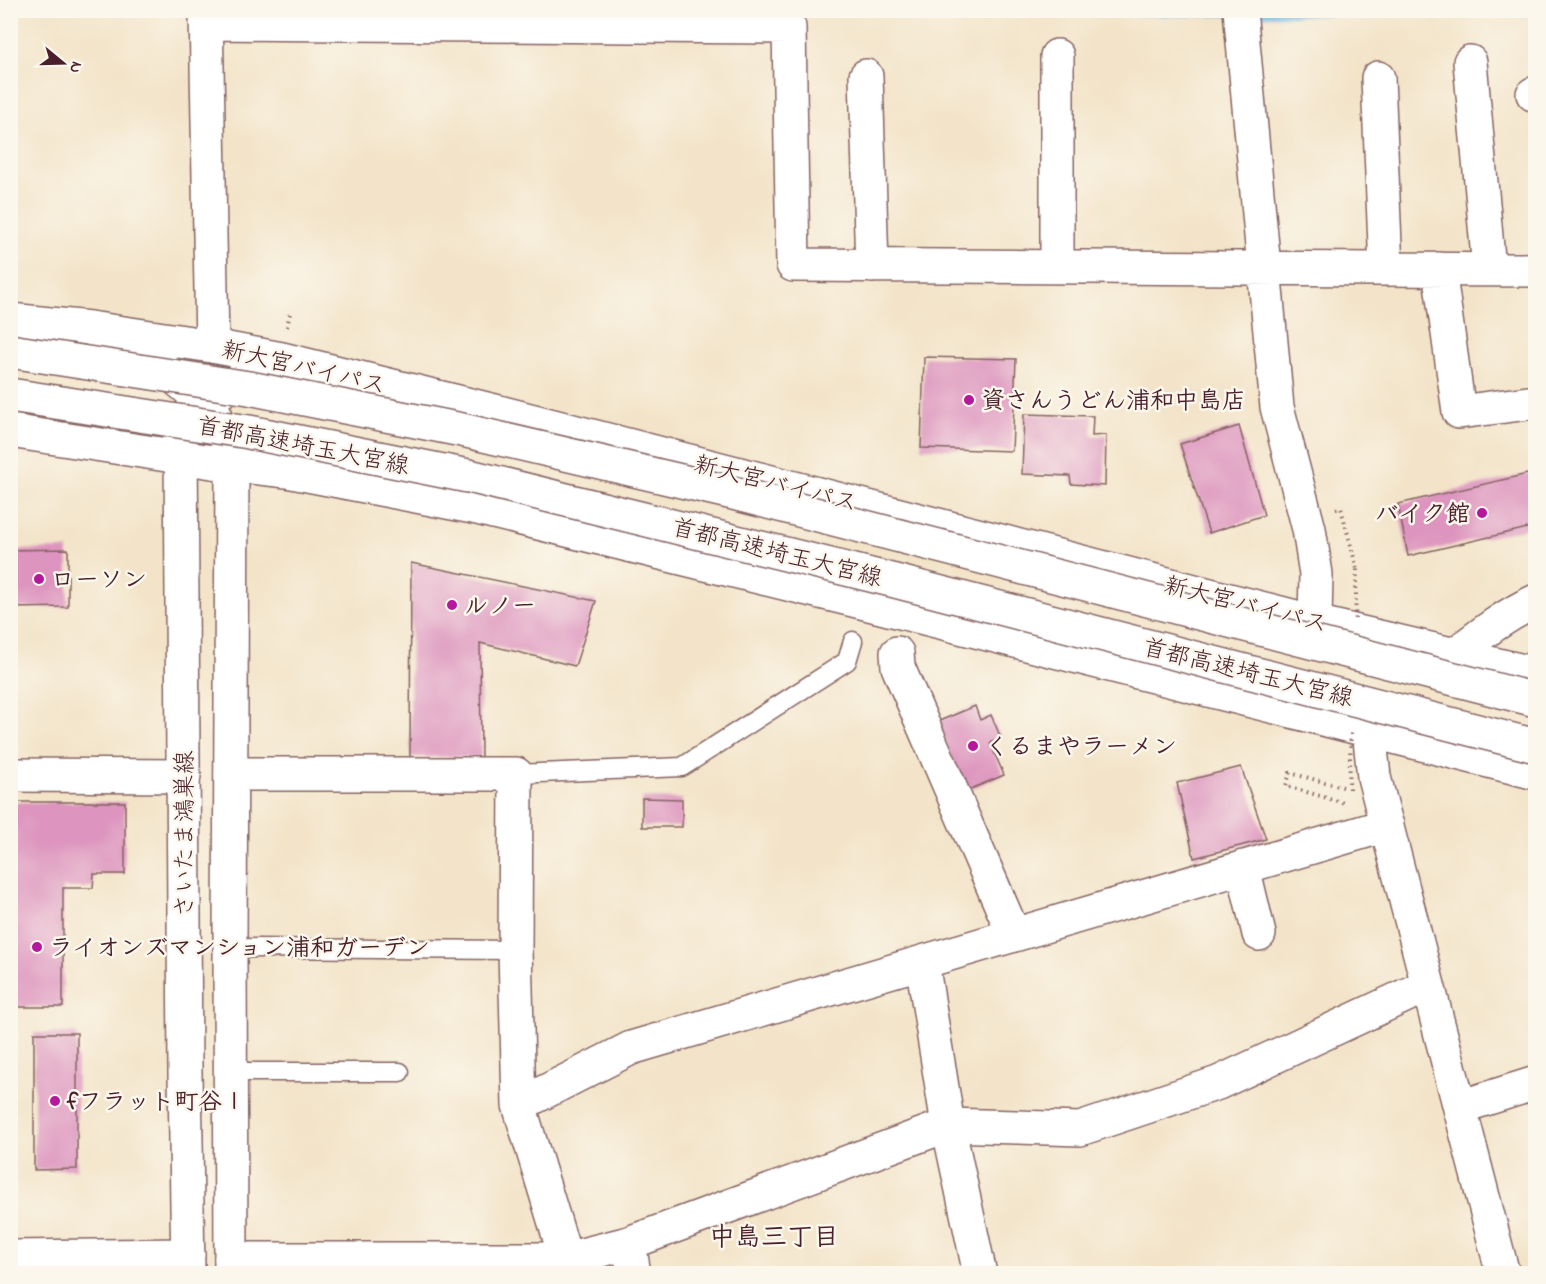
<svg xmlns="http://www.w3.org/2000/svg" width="1546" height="1284" viewBox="0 0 1546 1284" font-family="'Indie Flower','Klee One',sans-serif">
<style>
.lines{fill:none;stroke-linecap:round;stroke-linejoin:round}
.stream{stroke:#69b7e3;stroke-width:9}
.building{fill:#dd94be}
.lane-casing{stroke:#856462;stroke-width:21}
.street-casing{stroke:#856462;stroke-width:36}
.primary-casing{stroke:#856462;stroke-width:36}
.highway-casing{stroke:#856462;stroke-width:36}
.path{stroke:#856462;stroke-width:4;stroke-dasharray:1.5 4.5;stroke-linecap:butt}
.lane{stroke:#fff;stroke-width:18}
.street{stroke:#fff;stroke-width:33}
.primary{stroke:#fff;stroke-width:33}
.highway{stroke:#fff;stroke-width:33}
.highway-bridge-casing{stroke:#856462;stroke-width:36;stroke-linecap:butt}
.path-bridge{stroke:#856462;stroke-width:4;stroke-dasharray:1.5 4.5;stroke-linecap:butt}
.highway-bridge{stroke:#fff;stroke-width:33}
.poi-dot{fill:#b5179e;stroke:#fbf7ec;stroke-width:2}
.labels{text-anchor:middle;stroke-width:5;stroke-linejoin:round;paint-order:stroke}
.street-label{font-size:24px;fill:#4a1f2b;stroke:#fbf7ec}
.poi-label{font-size:24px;font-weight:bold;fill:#4a1f2b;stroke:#fbf7ec;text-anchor:start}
.neighbourhood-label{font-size:26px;font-weight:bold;fill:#4a1f2b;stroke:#fbf7ec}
</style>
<rect width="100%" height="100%" fill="#fbf7ec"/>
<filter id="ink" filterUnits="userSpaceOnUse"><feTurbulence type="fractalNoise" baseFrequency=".0167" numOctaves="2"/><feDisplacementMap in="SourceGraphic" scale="12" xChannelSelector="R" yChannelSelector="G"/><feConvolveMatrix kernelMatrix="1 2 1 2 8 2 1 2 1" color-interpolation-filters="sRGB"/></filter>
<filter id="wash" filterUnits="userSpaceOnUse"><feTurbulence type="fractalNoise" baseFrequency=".008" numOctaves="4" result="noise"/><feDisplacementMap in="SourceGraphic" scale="24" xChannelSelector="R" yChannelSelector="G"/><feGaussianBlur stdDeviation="1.35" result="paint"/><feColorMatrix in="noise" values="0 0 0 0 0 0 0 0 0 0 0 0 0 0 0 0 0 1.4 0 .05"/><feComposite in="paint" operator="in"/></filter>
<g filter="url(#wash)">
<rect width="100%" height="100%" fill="#f3e4c9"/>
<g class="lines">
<!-- stream -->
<path class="stream" d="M917 10 1198 12 1536 11"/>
</g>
<g id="blocks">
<!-- building -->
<path class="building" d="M924 357 1016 359 1012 451 921 448Z
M1024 414 1093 416 1092 436 1106 435 1105 486 1071 484 1070 476 1022 474Z
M1239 426 1264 515 1209 533 1180 444Z
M1536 472V526L1408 556 1398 504Z
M68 549V607L10 608V550Z
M411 563 596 601 575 666 480 643 481 757H410Z
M975 706 980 720 991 715 1001 738 990 743 1004 775 966 791 937 722Z
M1241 767 1266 839 1194 858 1177 783Z
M642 798 682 799V827H642Z
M10 802H125V874H94L93 888H63V1007H10Z
M34 1033H77V1169L34 1170Z"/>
</g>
</g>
<g filter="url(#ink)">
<use href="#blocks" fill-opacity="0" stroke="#856462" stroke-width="1.5"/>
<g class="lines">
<!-- lane casing -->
<g class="lane-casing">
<path id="lane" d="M516 774 682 767 847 661 853 641
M230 948 515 950
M230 1072H400"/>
</g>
<!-- street casing -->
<g class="street-casing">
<path id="street" d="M206 10 212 346
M1240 10 1277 407 1309 529 1316 574 1315 622
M206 23 789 27 793 265 1536 270
M1057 56V267
M1470 62 1489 269
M866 76 872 266
M1378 78 1386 269
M1533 94H1536
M1439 269 1459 412 1536 402
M897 653 898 667 1014 935
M1454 655C1480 635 1505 615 1536 601
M1369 730 1374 777 1503 1274
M231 774H516L515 950 519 1105 566 1259
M10 775 184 776
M1243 867 1259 934
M922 962 948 1125 980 1274
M519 1105 631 1048 1387 825
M1460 1107 1536 1083
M629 1243 634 1274
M10 1257 188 1255
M231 1259H566L629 1243 948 1125 1080 1129 1218 1083 1428 985"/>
</g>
<!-- primary casing -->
<g class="primary-casing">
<path id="primary" d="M95 331 156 362 204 402 215 414 228 444 232 465 230 948 231 1274
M188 1274 185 1073 181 438 190 413 204 402 244 377 279 369 307 368"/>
</g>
<!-- highway casing -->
<g class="highway-casing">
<path id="highway" d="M10 320 90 328 212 346 282 359 495 411 1315 622 1536 674
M10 431 232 465 287 471 473 507 861 602 1536 773"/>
</g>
<!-- path -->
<path class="path" d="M287 327 290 313
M1336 509 1341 508 1357 569
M1343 787 1290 773 1286 786 1344 803"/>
<!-- lane -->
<use href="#lane" class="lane"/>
<!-- street -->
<use href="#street" class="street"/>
<!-- primary -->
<use href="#primary" class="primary"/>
<!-- highway -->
<use href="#highway" class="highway"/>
<!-- highway-bridge casing -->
<g class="highway-bridge-casing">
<path id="highway-bridge" d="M10 351 249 388 462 430 737 494 1536 700
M10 395 249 432 473 477 895 581 1536 746"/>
</g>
<!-- path-bridge -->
<path class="path-bridge" d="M1355 619 1357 569
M1349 789 1351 732"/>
<!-- highway-bridge -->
<use href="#highway-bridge" class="highway-bridge"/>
</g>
</g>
<!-- markers -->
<g class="poi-dot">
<circle cx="969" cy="400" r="6"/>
<circle cx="1482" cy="513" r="6"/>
<circle cx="39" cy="579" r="6"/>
<circle cx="452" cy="605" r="6"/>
<circle cx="973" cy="746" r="6"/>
<circle cx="37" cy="947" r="6"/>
<circle cx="55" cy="1101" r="6"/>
</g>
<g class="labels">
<!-- street labels -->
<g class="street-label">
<text transform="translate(304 367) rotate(13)" y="8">新大宮バイパス</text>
<text transform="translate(303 445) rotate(11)" y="8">首都高速埼玉大宮線</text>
<text transform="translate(776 483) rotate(14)" y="8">新大宮バイパス</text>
<text transform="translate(777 552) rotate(14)" y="8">首都高速埼玉大宮線</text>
<text transform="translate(1246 604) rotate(14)" y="8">新大宮バイパス</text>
<text transform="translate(1248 672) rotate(14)" y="8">首都高速埼玉大宮線</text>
<text transform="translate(184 834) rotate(-90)" y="8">さいたま鴻巣線</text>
</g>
<!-- poi labels -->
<g class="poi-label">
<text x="981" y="408">資さんうどん浦和中島店</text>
<text x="1470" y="521" text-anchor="end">バイク館</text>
<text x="51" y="587">ローソン</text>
<text x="464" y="613">ルノー</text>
<text x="985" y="754">くるまやラーメン</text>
<text x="49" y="955">ライオンズマンション浦和ガーデン</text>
<text x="67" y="1109">fフラット町谷Ⅰ</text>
</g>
<!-- neighbourhood labels -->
<g class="neighbourhood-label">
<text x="774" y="1245">中島三丁目</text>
</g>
</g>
<!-- margin -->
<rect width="1546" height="1284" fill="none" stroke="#fbf7ec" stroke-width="36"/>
<!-- north arrow -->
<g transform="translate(63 63) rotate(109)" stroke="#fbf7ec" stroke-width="4.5" paint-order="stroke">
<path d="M0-4.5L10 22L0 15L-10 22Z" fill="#4a1f2b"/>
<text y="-9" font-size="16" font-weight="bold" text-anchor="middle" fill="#4a1f2b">N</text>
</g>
</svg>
